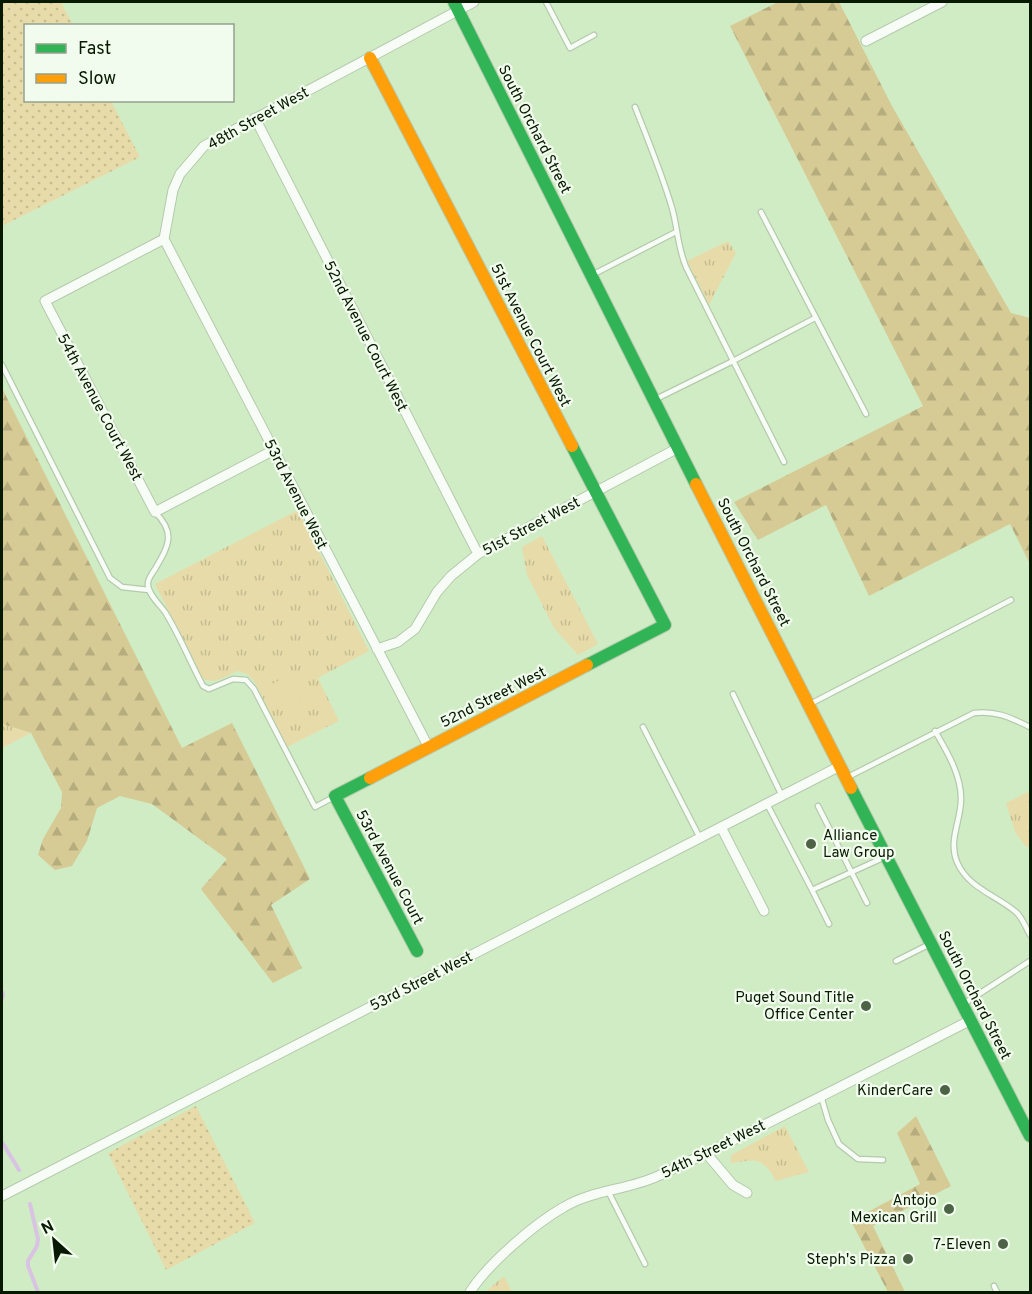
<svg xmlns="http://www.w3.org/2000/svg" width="1032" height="1294" viewBox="0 0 1032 1294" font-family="Overpass,sans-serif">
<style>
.grass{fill:url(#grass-dots)}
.forest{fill:url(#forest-firs)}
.park{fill:url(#park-tufts)}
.pitch{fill:#e7dca9}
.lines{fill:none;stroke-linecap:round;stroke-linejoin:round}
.stream{stroke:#d9c3e2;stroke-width:4}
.lane-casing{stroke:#b4caac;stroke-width:7}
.street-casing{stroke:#b4caac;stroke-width:11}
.fast-casing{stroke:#b4caac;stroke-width:14}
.slow-casing{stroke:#b4caac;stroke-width:14}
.lane{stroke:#f8fcf6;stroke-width:4.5}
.street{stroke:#f8fcf6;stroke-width:9}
.fast{stroke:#30b455;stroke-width:12}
.slow{stroke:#ff9f0a;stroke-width:12}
.poi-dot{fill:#4d6346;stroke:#f2fcee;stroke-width:2}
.labels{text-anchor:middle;stroke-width:4.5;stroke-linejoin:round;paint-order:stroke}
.street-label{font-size:15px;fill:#071901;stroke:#f2fcee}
.poi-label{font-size:15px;fill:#071901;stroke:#f2fcee;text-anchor:end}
</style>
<defs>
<pattern id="grass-dots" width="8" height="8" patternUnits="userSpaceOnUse" patternTransform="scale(1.5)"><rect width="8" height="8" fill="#e7dca9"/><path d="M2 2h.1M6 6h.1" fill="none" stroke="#c5bc90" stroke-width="1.8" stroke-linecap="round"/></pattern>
<pattern id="forest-firs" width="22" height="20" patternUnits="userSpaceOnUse" patternTransform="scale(1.5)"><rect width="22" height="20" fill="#d6ca95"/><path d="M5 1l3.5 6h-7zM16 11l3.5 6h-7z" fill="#b6ad7f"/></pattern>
<pattern id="park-tufts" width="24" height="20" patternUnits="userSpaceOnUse" patternTransform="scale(1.5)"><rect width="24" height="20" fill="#e7dca9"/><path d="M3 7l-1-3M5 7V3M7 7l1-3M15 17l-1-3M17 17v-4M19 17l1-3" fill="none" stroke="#c5bc90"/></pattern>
</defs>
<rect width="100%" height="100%" fill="#d0ecc5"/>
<!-- grass -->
<path class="grass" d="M2 2H61L73 25 26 26V100L111 101 140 157 2 226Z
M196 1106 255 1223 166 1270 108 1153Z"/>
<!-- forest -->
<path class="forest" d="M778 2H839L892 106 1011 313 1030 318V564L1010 524 869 596 826 505 758 540 734 502 923 406 730 26Z
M2 388 182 748 232 723 310 879 271 905 302 968 273 983 201 889 227 859 152 804 120 796 97 808 87 841 72 866 55 870 38 855 43 839 61 808 62 792 31 733 2 724Z
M916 1116 951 1186 873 1226 905 1292H888L851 1221 920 1184 897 1133Z"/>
<!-- park -->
<path class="park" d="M728 241 736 253 709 305 687 261Z
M298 510 369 651 318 678 339 721 287 747 254 681 247 674 237 671C225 677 215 685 202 678L155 584Z
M542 536 598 644 578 655 554 628 527 575 522 547Z
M2 724 31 733 2 748Z
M1030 791V846L1026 847 1015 832 1006 803Z
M785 1126 809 1172 776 1181C762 1157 757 1159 732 1163L730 1161 731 1155Z
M504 1276 512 1292H485Z"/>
<!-- pitch -->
<path class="pitch" d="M289 675 302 699 279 710 267 687Z"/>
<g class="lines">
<!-- stream -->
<path class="stream" d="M2 992 3 994 2 999
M2 1142 19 1170
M30 1204 38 1239 37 1246 28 1261V1266L38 1292"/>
<!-- lane casing -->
<g class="lane-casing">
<path id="lane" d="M546 2 570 48 594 35
M635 107C648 140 662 174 672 208 678 229 677 245 686 267L784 462
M761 212 866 414
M592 275 676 232
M2 365 110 578 122 587 149 590
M656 399 733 361 815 318
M155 512C176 533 169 545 155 569 152 574 147 579 148 585 148 594 160 605 165 612 180 636 190 662 203 686L209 689 233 679 246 680 254 689 315 807 334 797
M733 694 782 796
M812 703 1011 600
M643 727 700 838
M935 731C947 752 961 774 961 799 961 821 948 840 957 862 968 888 996 895 1016 912 1022 917 1026 928 1030 935
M848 777 974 713C996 710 1011 718 1030 727
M767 804 812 890 885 857
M818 806 867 903
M812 890 829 924
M896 961 928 945
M965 1003 1030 961
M821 1096 828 1120 839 1144 858 1159 883 1160
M608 1191 645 1264
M994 1286 997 1292"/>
</g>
<!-- street casing -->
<g class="street-casing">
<path id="street" d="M866 41 942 2
M255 118 478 554
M164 239 429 748
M164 239 45 301 155 512 274 450
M164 239 173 190 180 174 204 146 474 2
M377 649 398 642 415 629 437 592 451 576 478 554 678 448
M721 827 764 911
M706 1153 733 1185 747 1193
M2 1196 840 766
M470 1292C488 1264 534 1224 564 1207 592 1190 628 1190 658 1176 764 1127 867 1073 971 1020"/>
</g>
<!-- fast casing -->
<g class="fast-casing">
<path id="fast" d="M454 2 696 484
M572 446 665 625 587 665
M370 778 335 796 417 951
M851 788 1030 1136"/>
</g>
<!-- slow casing -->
<g class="slow-casing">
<path id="slow" d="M370 58 572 446
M696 484 851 788
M370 778 587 665"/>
</g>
<!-- lane -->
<use href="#lane" class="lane"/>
<!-- street -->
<use href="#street" class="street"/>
<!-- fast -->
<use href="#fast" class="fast"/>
<!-- slow -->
<use href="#slow" class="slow"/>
</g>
<!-- markers -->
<g class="poi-dot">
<circle cx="811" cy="844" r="6"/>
<circle cx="866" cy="1006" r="6"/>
<circle cx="945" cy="1090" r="6"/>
<circle cx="949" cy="1209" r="6"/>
<circle cx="1003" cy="1244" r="6"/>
<circle cx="908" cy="1259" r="6"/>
</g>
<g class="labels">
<!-- street labels -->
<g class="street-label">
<text transform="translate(258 118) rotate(-29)" y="5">48th Street West</text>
<text transform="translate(535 129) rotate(63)" y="5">South Orchard Street</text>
<text transform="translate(531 335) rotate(63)" y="5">51st Avenue Court West</text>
<text transform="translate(366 336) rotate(63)" y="5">52nd Avenue Court West</text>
<text transform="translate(100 407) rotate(62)" y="5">54th Avenue Court West</text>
<text transform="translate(296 494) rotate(63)" y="5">53rd Avenue West</text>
<text transform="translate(531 526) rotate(-28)" y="5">51st Street West</text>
<text transform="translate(754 562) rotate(63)" y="5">South Orchard Street</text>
<text transform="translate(493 697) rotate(-27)" y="5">52nd Street West</text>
<text transform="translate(390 867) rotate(62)" y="5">53rd Avenue Court</text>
<text transform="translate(421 981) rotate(-27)" y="5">53rd Street West</text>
<text transform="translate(975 995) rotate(63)" y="5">South Orchard Street</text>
<text transform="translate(713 1149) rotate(-26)" y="5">54th Street West</text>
</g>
<!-- poi labels -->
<g class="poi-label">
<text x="823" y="840" text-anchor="start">Alliance<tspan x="823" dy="17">Law Group</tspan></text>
<text x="854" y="1002">Puget Sound Title<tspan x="854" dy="17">Office Center</tspan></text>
<text x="933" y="1095">KinderCare</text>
<text x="937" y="1205">Antojo<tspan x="937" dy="17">Mexican Grill</tspan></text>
<text x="991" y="1249">7-Eleven</text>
<text x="896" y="1264">Steph's Pizza</text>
</g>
</g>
<!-- border -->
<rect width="1032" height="1294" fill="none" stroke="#071901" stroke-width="6"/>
<!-- legend -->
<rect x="24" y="24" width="210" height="78" fill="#f2fcee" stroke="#94a18f" stroke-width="1.5"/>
<rect x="36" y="44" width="30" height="9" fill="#30b455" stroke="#94a18f" stroke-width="1.5"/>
<text x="78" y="54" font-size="18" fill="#071901">Fast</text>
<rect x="36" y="74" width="30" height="9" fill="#ff9f0a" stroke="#94a18f" stroke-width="1.5"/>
<text x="78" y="84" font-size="18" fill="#071901">Slow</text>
<!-- north arrow -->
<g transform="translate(54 1240) rotate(333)" stroke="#f2fcee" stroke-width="4.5" paint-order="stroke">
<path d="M0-4.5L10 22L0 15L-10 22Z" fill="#071901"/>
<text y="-9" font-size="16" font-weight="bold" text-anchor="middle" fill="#071901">N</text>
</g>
</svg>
